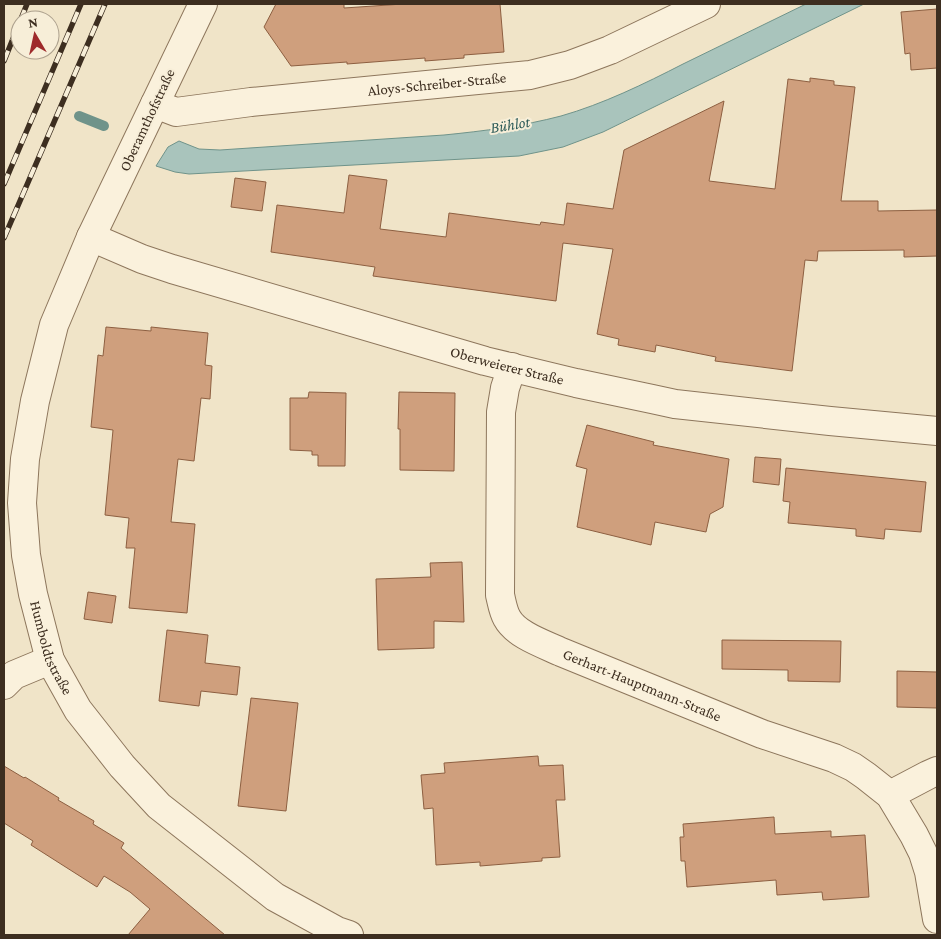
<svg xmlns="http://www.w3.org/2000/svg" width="941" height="939" viewBox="0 0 941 939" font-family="'Crimson Pro',serif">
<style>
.water{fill:#a9c4bc;stroke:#6f938a}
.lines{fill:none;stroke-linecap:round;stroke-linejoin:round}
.stream{stroke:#6f938a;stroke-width:10}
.building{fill:#cf9f7d;stroke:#8d5f41}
.street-casing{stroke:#8d765c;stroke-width:30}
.street{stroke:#faf1dc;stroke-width:28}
.rail-casing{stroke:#3d2e20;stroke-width:5.5}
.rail{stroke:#f7eed8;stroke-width:4;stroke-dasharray:11;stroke-linecap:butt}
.labels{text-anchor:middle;stroke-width:4;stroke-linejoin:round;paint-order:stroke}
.street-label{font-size:15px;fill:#3d2e20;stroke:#f7eed8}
.water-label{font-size:16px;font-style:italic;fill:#2f5d5a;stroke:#f7eed8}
</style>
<rect width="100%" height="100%" fill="#f0e4c8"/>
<!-- water -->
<path class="water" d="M806 4H864L603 132 563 147 519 156 189 174 175 172 156 166 168 147 179 141 199 149 220 150 444 135C484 131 523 126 561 116 603 104 644 84 683 64 724 44 765 24 806 4Z"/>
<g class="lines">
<!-- stream -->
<path class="stream" d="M79 116 104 126"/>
</g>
<!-- building -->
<path class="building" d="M276 4H344V8L403 4H500L504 52 464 55V58L425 61V58L347 64V62L291 66 264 27Z
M937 9V68L911 70 910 53 905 54 901 12Z
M810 78 834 81V85L855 87 841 201H878V211L937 210V256L904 257V250L818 251 817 261 805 260 792 371 715 361 716 357 656 345 655 352 618 345 619 339 597 334 613 249 563 243 556 301 373 276 375 267 271 252 277 205 344 213 349 175 387 180 380 229 446 237 449 213 540 225 541 222 564 225 567 203 613 209 624 150 724 101 709 181 775 189 788 79 810 82Z
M235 178 266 182 262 211 231 207Z
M106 327 151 331V327L208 333 205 365 212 366 210 399 201 398 194 461 178 459 171 522 195 524 187 613 129 608 135 548H126L129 518 105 515 113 430 91 427 98 355 103 356Z
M309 392 346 393 345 466H318V455H312V451L290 450V398H308Z
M399 392 455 393 454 471 400 470V429H398Z
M587 425 654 442 653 445 729 459 723 507 710 514 706 532 655 522 651 545 577 527 587 469 576 466Z
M755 457 781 459 779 485 753 482Z
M786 468 926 482 921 532 885 529 884 539 856 536V529L788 523 790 502 783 501Z
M462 562 464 622 434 621V648L378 650 376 579 431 577 430 563Z
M88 592 116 596 112 623 84 619Z
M167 630 208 635 205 663 240 667 237 695 201 691 199 706 159 701Z
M722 640 841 641 840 682 788 681V670L722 669Z
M897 671 937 672V708L897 707Z
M251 698 298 703 286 811 238 806Z
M538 756 539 766 563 765 565 800H556L560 857 542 858V861L480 866V862L436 865 433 808 424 809 421 775 445 773 444 763Z
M4 766 24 778 25 777 59 798 58 800 94 821 93 824 124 843 121 848 225 935H128L150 909 130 892 104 876 97 887 31 845 33 841 4 823Z
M774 817 775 834 831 831V837L865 835 869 897 823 900 822 892 777 895 776 880 687 887 685 861H681L680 837H684L683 824Z"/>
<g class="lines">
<!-- street casing -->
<g class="street-casing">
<g id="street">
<path id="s1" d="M203 4 91 237 54 325 35 401 25 459 22 503 26 555 33 594 50 660 78 710 122 766 159 806 275 897 337 931 349 935"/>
<path id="s2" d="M155 104 176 112 251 102 530 75 570 65 610 50 706 4"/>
<path id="s3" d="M91 237 142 259 172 269 485 361 576 383 652 399 675 404 830 421 937 431"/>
<path id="s4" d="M512 367 505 388 501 412 500 595C502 603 503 611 507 618 516 635 544 644 561 652L762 734 834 758 853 767 866 776 890 795 914 835 923 853 929 872 937 919"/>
<path d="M4 685 14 675 50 660"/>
<path d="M890 795 928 775 937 771"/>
</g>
</g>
<!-- street -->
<use href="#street" class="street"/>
<!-- rail casing -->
<g class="rail-casing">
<path id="rail" d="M4 61 27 4
M4 184 81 4
M4 238 105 4"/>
</g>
<!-- rail -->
<use href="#rail" class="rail"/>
</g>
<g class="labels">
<!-- street labels -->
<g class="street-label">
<text dy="5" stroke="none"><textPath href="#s2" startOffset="285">Aloys-Schreiber-Straße</textPath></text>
<text transform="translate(147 120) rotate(-65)" y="5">Oberamthofstraße</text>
<text dy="5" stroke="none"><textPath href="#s3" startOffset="436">Oberweierer Straße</textPath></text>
<text dy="5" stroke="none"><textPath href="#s1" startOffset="684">Humboldtstraße</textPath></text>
<text dy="5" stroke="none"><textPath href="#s4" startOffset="406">Gerhart-Hauptmann-Straße</textPath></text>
</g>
<!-- water labels -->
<g class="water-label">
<text transform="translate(510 124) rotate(-9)" y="6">Bühlot</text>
</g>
</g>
<!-- border -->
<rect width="941" height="939" fill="none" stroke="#3d2e20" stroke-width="10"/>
<!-- north arrow -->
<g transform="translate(35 35) rotate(351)"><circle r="24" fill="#f7eed8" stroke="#ada18e"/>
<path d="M0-4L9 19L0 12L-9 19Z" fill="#9e2a2b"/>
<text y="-8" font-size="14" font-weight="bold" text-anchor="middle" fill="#3d2e20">N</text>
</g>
</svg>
